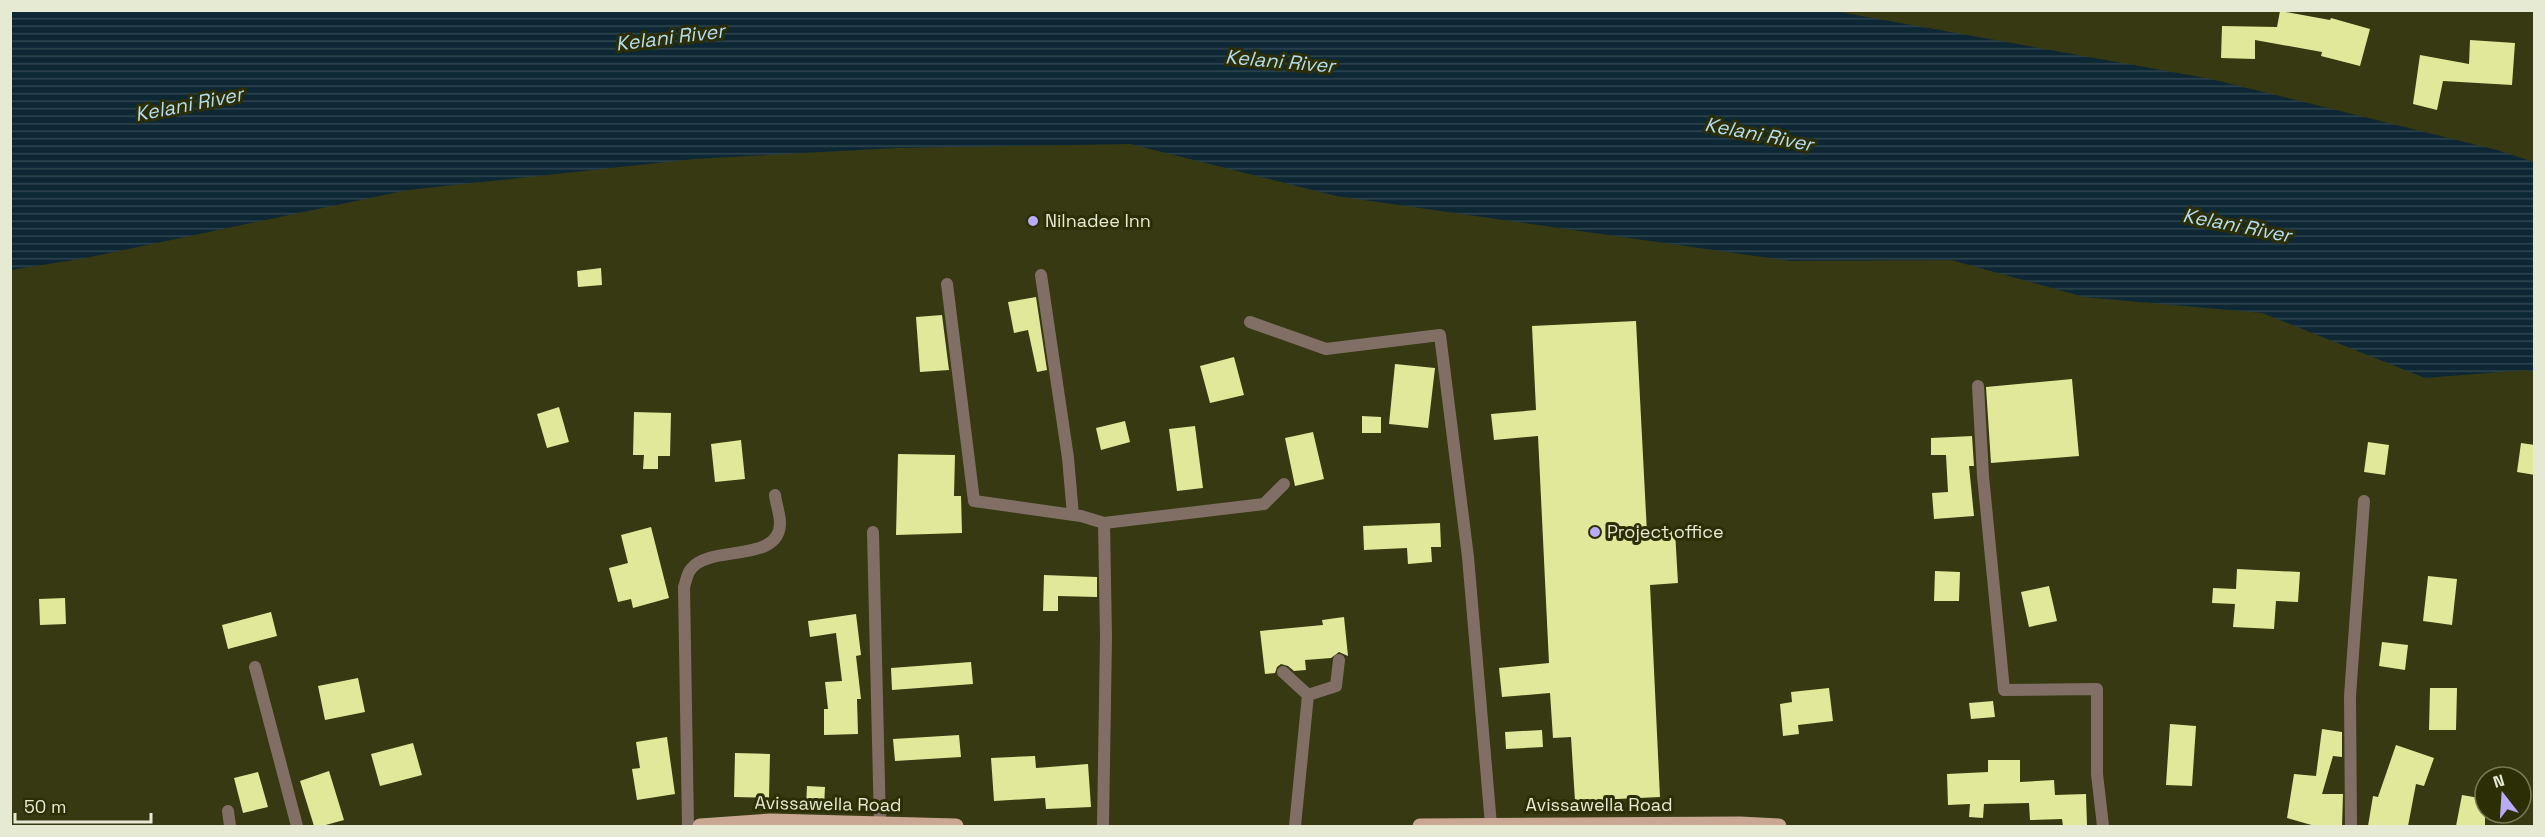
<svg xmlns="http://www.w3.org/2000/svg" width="2545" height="837" viewBox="0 0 2545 837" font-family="'Space Grotesk',sans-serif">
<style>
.water{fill:url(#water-rules)}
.building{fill:#e1e89a}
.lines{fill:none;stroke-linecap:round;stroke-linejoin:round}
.street{stroke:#816f65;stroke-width:12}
.primary{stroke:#caa793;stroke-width:15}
.poi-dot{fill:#b9abf7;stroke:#2c2e05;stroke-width:2}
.labels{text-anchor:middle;stroke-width:6;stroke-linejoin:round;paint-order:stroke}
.poi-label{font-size:18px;fill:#e7ead3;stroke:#2c2e05;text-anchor:start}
.street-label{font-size:18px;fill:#e7ead3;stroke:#2c2e05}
.water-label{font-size:20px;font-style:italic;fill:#b4dcf2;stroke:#2c2e05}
</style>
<defs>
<pattern id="water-rules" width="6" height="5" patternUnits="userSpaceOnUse" patternTransform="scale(1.5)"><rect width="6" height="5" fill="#0d2734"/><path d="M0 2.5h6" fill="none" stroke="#304650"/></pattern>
</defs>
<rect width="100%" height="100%" fill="#363911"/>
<!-- water -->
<path class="water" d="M11 10 1834 11 2211 79 2497 150 2534 162V373L2527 370 2425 378 2262 313 2084 297 1951 260 1790 261 1336 196 1130 144 897 148 694 159 408 190 86 258 11 270Z"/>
<!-- building -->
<path class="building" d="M2280 11 2330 20 2331 18 2370 29 2360 66 2321 56 2322 52 2255 40V59L2221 58 2222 26 2277 27Z
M2470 40 2515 43 2512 85 2443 81 2437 110 2413 104 2420 55 2469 64Z
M601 268 602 285 578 287 577 271Z
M1036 297 1047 370 1037 372 1028 330 1014 333 1008 302Z
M942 315 949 370 920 372 916 317Z
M1636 321 1647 533 1675 531 1678 583 1650 585 1660 797 1575 801 1571 737 1553 738 1550 693 1502 697 1499 668 1549 663 1538 436 1494 440 1491 414 1536 410 1532 326Z
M1234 357 1244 395 1210 403 1200 366Z
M1395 364 1435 368 1428 428 1389 424Z
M2072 379 2079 456 1991 463 1986 387Z
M559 407 569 442 547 448 537 414Z
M634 412 671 413 670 456H658V469H643L644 455H633Z
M1362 416 1381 417V433H1362Z
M1125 421 1130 442 1101 450 1096 428Z
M1195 426 1203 488 1177 491 1169 429Z
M1313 432 1324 479 1295 486 1285 438Z
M1972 436 1974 466H1969L1974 516 1934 519 1932 493 1948 492 1946 455H1931V438Z
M741 440 745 479 715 482 711 444Z
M2368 442 2389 445 2385 475 2364 472Z
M2521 443 2535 445V475L2517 472Z
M898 454 955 455 954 496H961L962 533 896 535Z
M1440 523 1441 547H1431L1432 562 1408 564 1407 548 1364 550 1363 526Z
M651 527 669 598 633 608 631 599 618 602 609 568 628 563 621 535Z
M2237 569 2300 572 2298 602 2276 601 2274 629 2233 627 2235 604 2212 603 2213 588 2236 589Z
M1935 571 1960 572 1959 601H1934Z
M1044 575 1097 577V597L1058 596V611H1043Z
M2428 576 2457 579 2452 625 2423 621Z
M2049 586 2057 621 2029 627 2021 592Z
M65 598 66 624 40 625 39 599Z
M271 612 277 636 228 649 222 625Z
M856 614 861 655 856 656 861 699H857L858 734 824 735V709H828L825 682 842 681 836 633 810 637 808 621Z
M1344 617 1348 656 1339 652 1331 658 1305 660 1306 670 1294 671 1288 666 1281 664 1277 667 1275 673 1265 674 1260 631 1323 625 1322 620Z
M2382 642 2408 645 2405 670 2379 666Z
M971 662 973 684 892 690 891 668Z
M358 678 365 712 325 720 318 686Z
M1829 688 1833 721 1798 725 1799 734 1783 736 1780 704 1792 702 1791 692Z
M2430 688H2457L2456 730H2429Z
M1993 701 1995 717 1971 719 1969 703Z
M2170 724 2196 726 2192 786 2166 785Z
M2322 729 2342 732V757L2333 756 2322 794H2343L2342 826H2315L2287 818 2294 774 2316 776Z
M1542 730 1543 747 1506 749 1505 732Z
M959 735 961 757 895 761 893 739Z
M667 737 675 794 637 800 632 769 640 768 636 742Z
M413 743 422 775 380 786 371 754Z
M2396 745 2434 758 2424 786 2416 784 2408 826H2368L2373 796 2378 797Z
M735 753 770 754 769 798 734 797Z
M1035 756 1036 768 1088 764 1091 807 1046 809 1045 798 994 801 991 758Z
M1988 760H2020V782L2054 780 2055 795 2086 794 2087 825 2063 826 2062 819 2030 820 2029 803 1984 804 1983 818 1969 817 1970 804 1948 805 1947 774 1988 772Z
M329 771 344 820 322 826H314L300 781Z
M258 772 268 807 243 813 234 778Z
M807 786 825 787 824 807 806 806Z
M2462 795 2485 799V826H2456Z"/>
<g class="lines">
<!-- street -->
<path class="street" d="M1041 275 1068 458 1073 515
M947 284 974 501 1081 516 1104 523 1264 504 1284 484
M1250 322 1326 349 1440 335 1468 557 1491 825
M1978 386 1983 476 2004 690 2097 689V774L2103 826
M873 532 880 825
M255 667 297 826
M1283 672 1308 695 1295 826
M1308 695 1336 686 1339 660
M228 811 230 826
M688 826 684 587C686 582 687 573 691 569 709 544 780 564 780 523 780 514 776 504 775 495
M1103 826 1106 637 1104 523
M2351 826 2350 696 2364 501"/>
<!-- primary -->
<path class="primary" d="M700 826 771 821 956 826
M1420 826 1740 824 1779 826"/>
</g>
<!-- markers -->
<g class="poi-dot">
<circle cx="1033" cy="221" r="6"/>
<circle cx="1595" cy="532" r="6"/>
</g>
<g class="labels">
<!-- poi labels -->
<g class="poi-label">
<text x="1045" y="227">Nilnadee Inn</text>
<text x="1607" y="538">Project office</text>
</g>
<!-- street labels -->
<g class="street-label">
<text transform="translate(828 804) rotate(1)" y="6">Avissawella Road</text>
<text x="1599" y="811">Avissawella Road</text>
</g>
<!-- water labels -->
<g class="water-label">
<text transform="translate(670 37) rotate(-7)" y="7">Kelani River</text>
<text transform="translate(1280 61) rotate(5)" y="7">Kelani River</text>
<text transform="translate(189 104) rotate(-11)" y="7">Kelani River</text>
<text transform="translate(1759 134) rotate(11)" y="7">Kelani River</text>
<text transform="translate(2237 225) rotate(11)" y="7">Kelani River</text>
</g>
</g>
<!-- border -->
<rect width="2545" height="837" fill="none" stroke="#e7ead3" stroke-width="24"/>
<!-- north arrow -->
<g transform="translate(2503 795) rotate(343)"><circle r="28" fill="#2c2e05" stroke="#777957" stroke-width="1.5"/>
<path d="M0-4.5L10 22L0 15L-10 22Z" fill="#b9abf7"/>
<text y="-9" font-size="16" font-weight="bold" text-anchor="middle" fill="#e7ead3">N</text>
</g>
<!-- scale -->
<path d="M15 813v9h136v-9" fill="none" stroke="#e7ead3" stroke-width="3"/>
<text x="24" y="813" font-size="18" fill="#e7ead3" stroke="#2c2e05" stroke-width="4.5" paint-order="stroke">50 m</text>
</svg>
